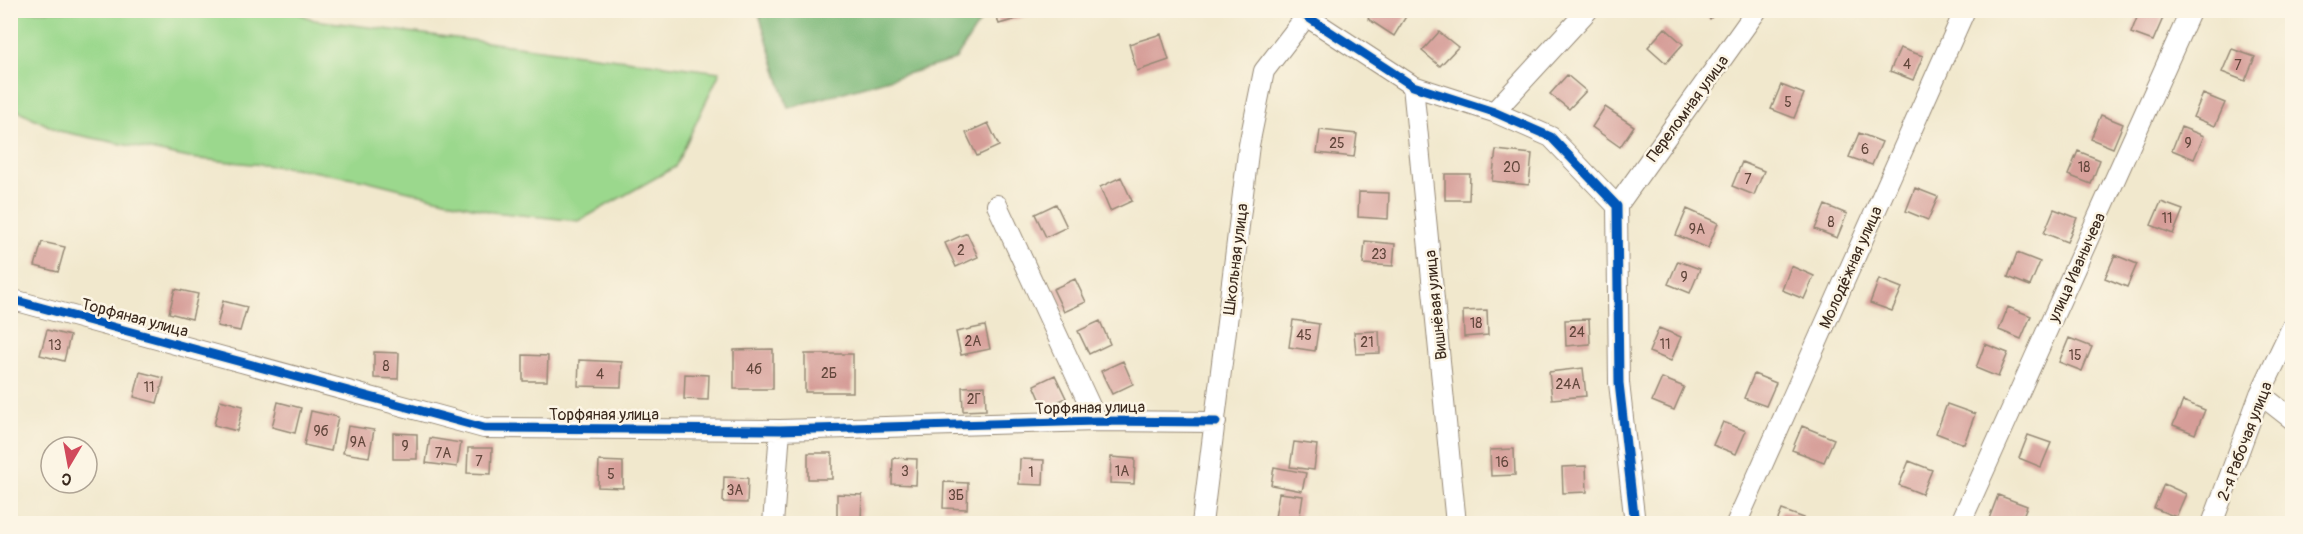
<svg xmlns="http://www.w3.org/2000/svg" width="2303" height="534" viewBox="0 0 2303 534" font-family="Pangolin,sans-serif">
<style>
.green{fill:#9bd88d;stroke:#6b8156;stroke-width:1.5}
.forest{fill:#7cb878;stroke:#5c714b;stroke-width:1.5}
.building{fill:#d69d98}
.lines{fill:none;stroke-linecap:round;stroke-linejoin:round}
.minor-casing{stroke:#968976;stroke-width:22}
.minor{stroke:#fff;stroke-width:20}
.cycleway-casing{stroke:#fcf5e5;stroke-width:13}
.cycleway{stroke:#0057b8;stroke-width:9}
.labels{text-anchor:middle;stroke-width:5;stroke-linejoin:round;paint-order:stroke}
.number-label{font-size:14px;fill:#62473c}
.street-label{font-size:16px;fill:#3b2a1e;stroke:#fcf5e5}
</style>
<rect width="100%" height="100%" fill="#fcf5e5"/>
<filter id="ink" filterUnits="userSpaceOnUse"><feTurbulence type="fractalNoise" baseFrequency=".0167" numOctaves="2"/><feDisplacementMap in="SourceGraphic" scale="12" xChannelSelector="R" yChannelSelector="G"/><feConvolveMatrix kernelMatrix="1 2 1 2 8 2 1 2 1" color-interpolation-filters="sRGB"/></filter>
<filter id="wash" filterUnits="userSpaceOnUse"><feTurbulence type="fractalNoise" baseFrequency=".008" numOctaves="4" result="noise"/><feDisplacementMap in="SourceGraphic" scale="24" xChannelSelector="R" yChannelSelector="G"/><feGaussianBlur stdDeviation="1.35" result="paint"/><feColorMatrix in="noise" values="0 0 0 0 0 0 0 0 0 0 0 0 0 0 0 0 0 1.4 0 .05"/><feComposite in="paint" operator="in"/></filter>
<g filter="url(#wash)">
<rect width="100%" height="100%" fill="#f1e8cd"/>
<!-- green -->
<path class="green" d="M10 11H294L314 20 720 72 675 167 579 221 492 212 365 180 294 168 189 158 59 131 11 107Z"/>
<!-- forest -->
<path class="forest" d="M758 11V10L987 11 955 60 788 108Z"/>
<g id="blocks">
<!-- building -->
<path class="building" d="M994 10H1032L1033 14 999 24Z
M1374 10H1410L1394 36 1368 19Z
M1700 10H1718L1710 19Z
M2140 10 2163 18 2153 41 2131 33Z
M1665 28 1683 44 1666 63 1648 47Z
M1439 32 1458 47 1440 66 1422 51Z
M1161 34 1169 60 1137 71 1129 44Z
M1900 48 1923 56 1913 80 1890 71Z
M2232 49 2255 57 2245 81 2222 72Z
M1567 75 1586 91 1569 109 1550 94Z
M1781 85 1804 94 1794 118 1771 109Z
M2203 94 2225 103 2215 126 2193 117Z
M1605 107 1634 126 1620 147 1592 127Z
M2101 115 2123 124 2113 148 2091 139Z
M988 123 999 146 977 156 966 133Z
M2181 127 2204 136 2194 159 2172 150Z
M1320 130 1357 134 1354 157 1317 153Z
M1859 133 1882 142 1872 165 1849 157Z
M1496 150 1532 154 1529 185 1492 181Z
M2078 151 2100 160 2091 184 2068 175Z
M1742 162 1764 171 1754 195 1732 186Z
M1445 174H1470L1469 200H1445Z
M1121 177 1132 201 1110 211 1100 187Z
M1915 188 1938 197 1928 220 1906 211Z
M1359 192 1389 193 1388 219 1358 217Z
M2161 202 2183 210 2173 234 2151 225Z
M1056 204 1067 227 1046 237 1035 214Z
M1825 205 1847 214 1837 238 1815 229Z
M1687 209 1718 223 1708 248 1676 235Z
M2054 209 2077 218 2067 242 2044 233Z
M967 233 978 257 956 267 945 243Z
M1365 241 1395 244 1393 266 1363 264Z
M42 242 65 247 58 272 35 266Z
M2017 253 2040 262 2030 286 2008 277Z
M2115 255 2137 264 2127 287 2105 278Z
M1678 261 1700 269 1690 293 1668 284Z
M1791 266 1814 276 1804 299 1782 290Z
M1075 279 1086 302 1064 312 1053 289Z
M1879 279 1902 288 1892 311 1870 303Z
M175 289 198 294 192 319 169 313Z
M223 301 247 307 240 331 217 326Z
M2008 307 2031 316 2021 339 1999 330Z
M1487 310 1488 335 1464 337 1463 311Z
M1589 319 1590 344 1566 346 1565 320Z
M1293 320 1319 324 1315 351 1289 347Z
M1100 321 1110 344 1089 354 1078 331Z
M985 326 990 349 961 355 956 332Z
M1659 328 1681 337 1671 361 1649 352Z
M47 330 70 336 64 361 40 355Z
M1379 331 1380 353 1356 354 1354 332Z
M2069 338 2092 347 2082 371 2059 362Z
M1985 344 2008 353 1998 377 1976 368Z
M773 349V389H734V350Z
M374 352 399 353 398 379 374 378Z
M805 354H853V392H805Z
M523 355 548 356 547 381H523Z
M579 360 622 362 621 387 578 386Z
M1123 361 1133 384 1112 394 1101 371Z
M1583 368 1586 396 1552 399 1549 372Z
M140 372 164 378 157 403 134 397Z
M685 374 709 375 708 400 684 399Z
M1754 374 1776 383 1766 406 1744 398Z
M1055 375 1066 398 1044 408 1034 385Z
M1662 378 1684 387 1674 410 1652 401Z
M985 386 986 410 963 411 962 387Z
M220 400 243 406 237 431 214 425Z
M2183 401 2205 410 2195 434 2173 425Z
M278 402 301 408 295 433 272 427Z
M1947 404 1975 414 1964 444 1936 433Z
M311 411 338 417 331 451 304 445Z
M1723 422 1746 431 1736 454 1713 445Z
M348 426 374 430 369 457 343 453Z
M1802 426 1834 439 1824 462 1792 450Z
M393 433 417 434V459H393Z
M2028 435 2051 443 2041 467 2019 458Z
M430 438 461 443 457 467 426 463Z
M1294 442 1317 445 1314 470 1290 467Z
M468 448H492L491 474 467 473Z
M1514 449 1515 475 1491 476 1490 450Z
M808 453H832V479H808Z
M1111 457 1135 459 1134 484 1110 483Z
M893 458 917 459 916 485 892 484Z
M1020 459 1044 460 1043 485 1019 484Z
M599 461 623 462V488L598 487Z
M1909 461 1932 470 1922 494 1899 485Z
M1586 466 1587 492 1563 493 1562 467Z
M1274 467 1306 473 1302 491 1271 485Z
M724 477 748 478 747 503 723 502Z
M944 482 968 483 967 509 943 508Z
M2164 484 2186 494 2176 517 2154 508Z
M1279 493 1303 496 1299 522 1275 518Z
M837 494 862 495 861 520H837Z
M1998 495 2027 506 2020 524H1987Z
M1782 510 1804 518 1802 524H1776Z"/>
</g>
</g>
<g filter="url(#ink)">
<use href="#blocks" fill-opacity="0" stroke="#968976" stroke-width="1.5"/>
<g class="lines">
<!-- minor casing -->
<g class="minor-casing">
<path id="minor" d="M1306 16 1413 86 1494 112 1551 137 1617 206 1619 383 1635 524
M1413 86 1456 524
M1494 112 1588 10
M997 205 1097 421
M1617 206 1757 10
M10 299 484 428 780 430 1097 421 1216 422
M2260 394 2292 419
M773 524 780 430
M1202 524 1249 145 1264 71 1311 10
M1736 524 1965 10
M1960 524 2191 10
M2212 524 2260 394 2292 327"/>
</g>
<!-- minor -->
<use href="#minor" class="minor"/>
<!-- cycleway casing -->
<g class="cycleway-casing">
<path id="cycleway" d="M1306 16 1413 86 1494 112 1551 137 1617 206 1619 383 1635 524
M10 299 484 428 780 430 1097 421 1216 422"/>
</g>
<!-- cycleway -->
<use href="#cycleway" class="cycleway"/>
</g>
</g>
<g class="labels">
<!-- number labels -->
<g class="number-label">
<text x="1907" y="69">4</text>
<text x="2238" y="70">7</text>
<text x="1788" y="107">5</text>
<text x="1337" y="148">25</text>
<text x="2188" y="148">9</text>
<text x="1865" y="154">6</text>
<text x="1512" y="172">20</text>
<text x="2084" y="172">18</text>
<text x="1748" y="184">7</text>
<text x="2167" y="223">11</text>
<text x="1831" y="227">8</text>
<text x="1697" y="234">9А</text>
<text x="961" y="255">2</text>
<text x="1379" y="259">23</text>
<text x="1684" y="282">9</text>
<text x="1476" y="328">18</text>
<text x="1577" y="337">24</text>
<text x="1304" y="340">45</text>
<text x="973" y="346">2А</text>
<text x="1367" y="347">21</text>
<text x="1665" y="349">11</text>
<text x="55" y="350">13</text>
<text x="2075" y="360">15</text>
<text x="386" y="371">8</text>
<text x="754" y="374">4б</text>
<text x="829" y="378">2Б</text>
<text x="600" y="379">4</text>
<text x="1568" y="389">24А</text>
<text x="149" y="392">11</text>
<text x="974" y="404">2Г</text>
<text x="321" y="436">9б</text>
<text x="358" y="447">9А</text>
<text x="405" y="451">9</text>
<text x="443" y="458">7А</text>
<text x="479" y="466">7</text>
<text x="1502" y="467">16</text>
<text x="905" y="476">3</text>
<text x="1122" y="476">1А</text>
<text x="1031" y="477">1</text>
<text x="611" y="479">5</text>
<text x="735" y="495">3А</text>
<text x="956" y="500">3Б</text>
</g>
<!-- street labels -->
<g class="street-label">
<text transform="translate(1687 108) rotate(-54)" y="6">Переломная улица</text>
<text transform="translate(1235 259) rotate(-83)" y="6">Школьная улица</text>
<text transform="translate(1850 267) rotate(-66)" y="6">Молодёжная улица</text>
<text transform="translate(2076 267) rotate(-66)" y="6">улица Иванычева</text>
<text transform="translate(1435 305) rotate(-96)" y="6">Вишнёвая улица</text>
<text transform="translate(135 317) rotate(15)" y="6">Торфяная улица</text>
<text transform="translate(1090 407) rotate(-1)" y="6">Торфяная улица</text>
<text x="604" y="420">Торфяная улица</text>
<text transform="translate(2244 441) rotate(-69)" y="6">2-я Рабочая улица</text>
</g>
</g>
<!-- margin -->
<rect width="2303" height="534" fill="none" stroke="#fcf5e5" stroke-width="36"/>
<!-- north arrow -->
<g transform="translate(69 465) rotate(190)"><circle r="28" fill="#fcf5e5" stroke="#afa495" stroke-width="1.5"/>
<path d="M0-4.5L10 22L0 15L-10 22Z" fill="#d1495b"/>
<text y="-9" font-size="16" font-weight="bold" text-anchor="middle" fill="#3b2a1e">С</text>
</g>
</svg>
